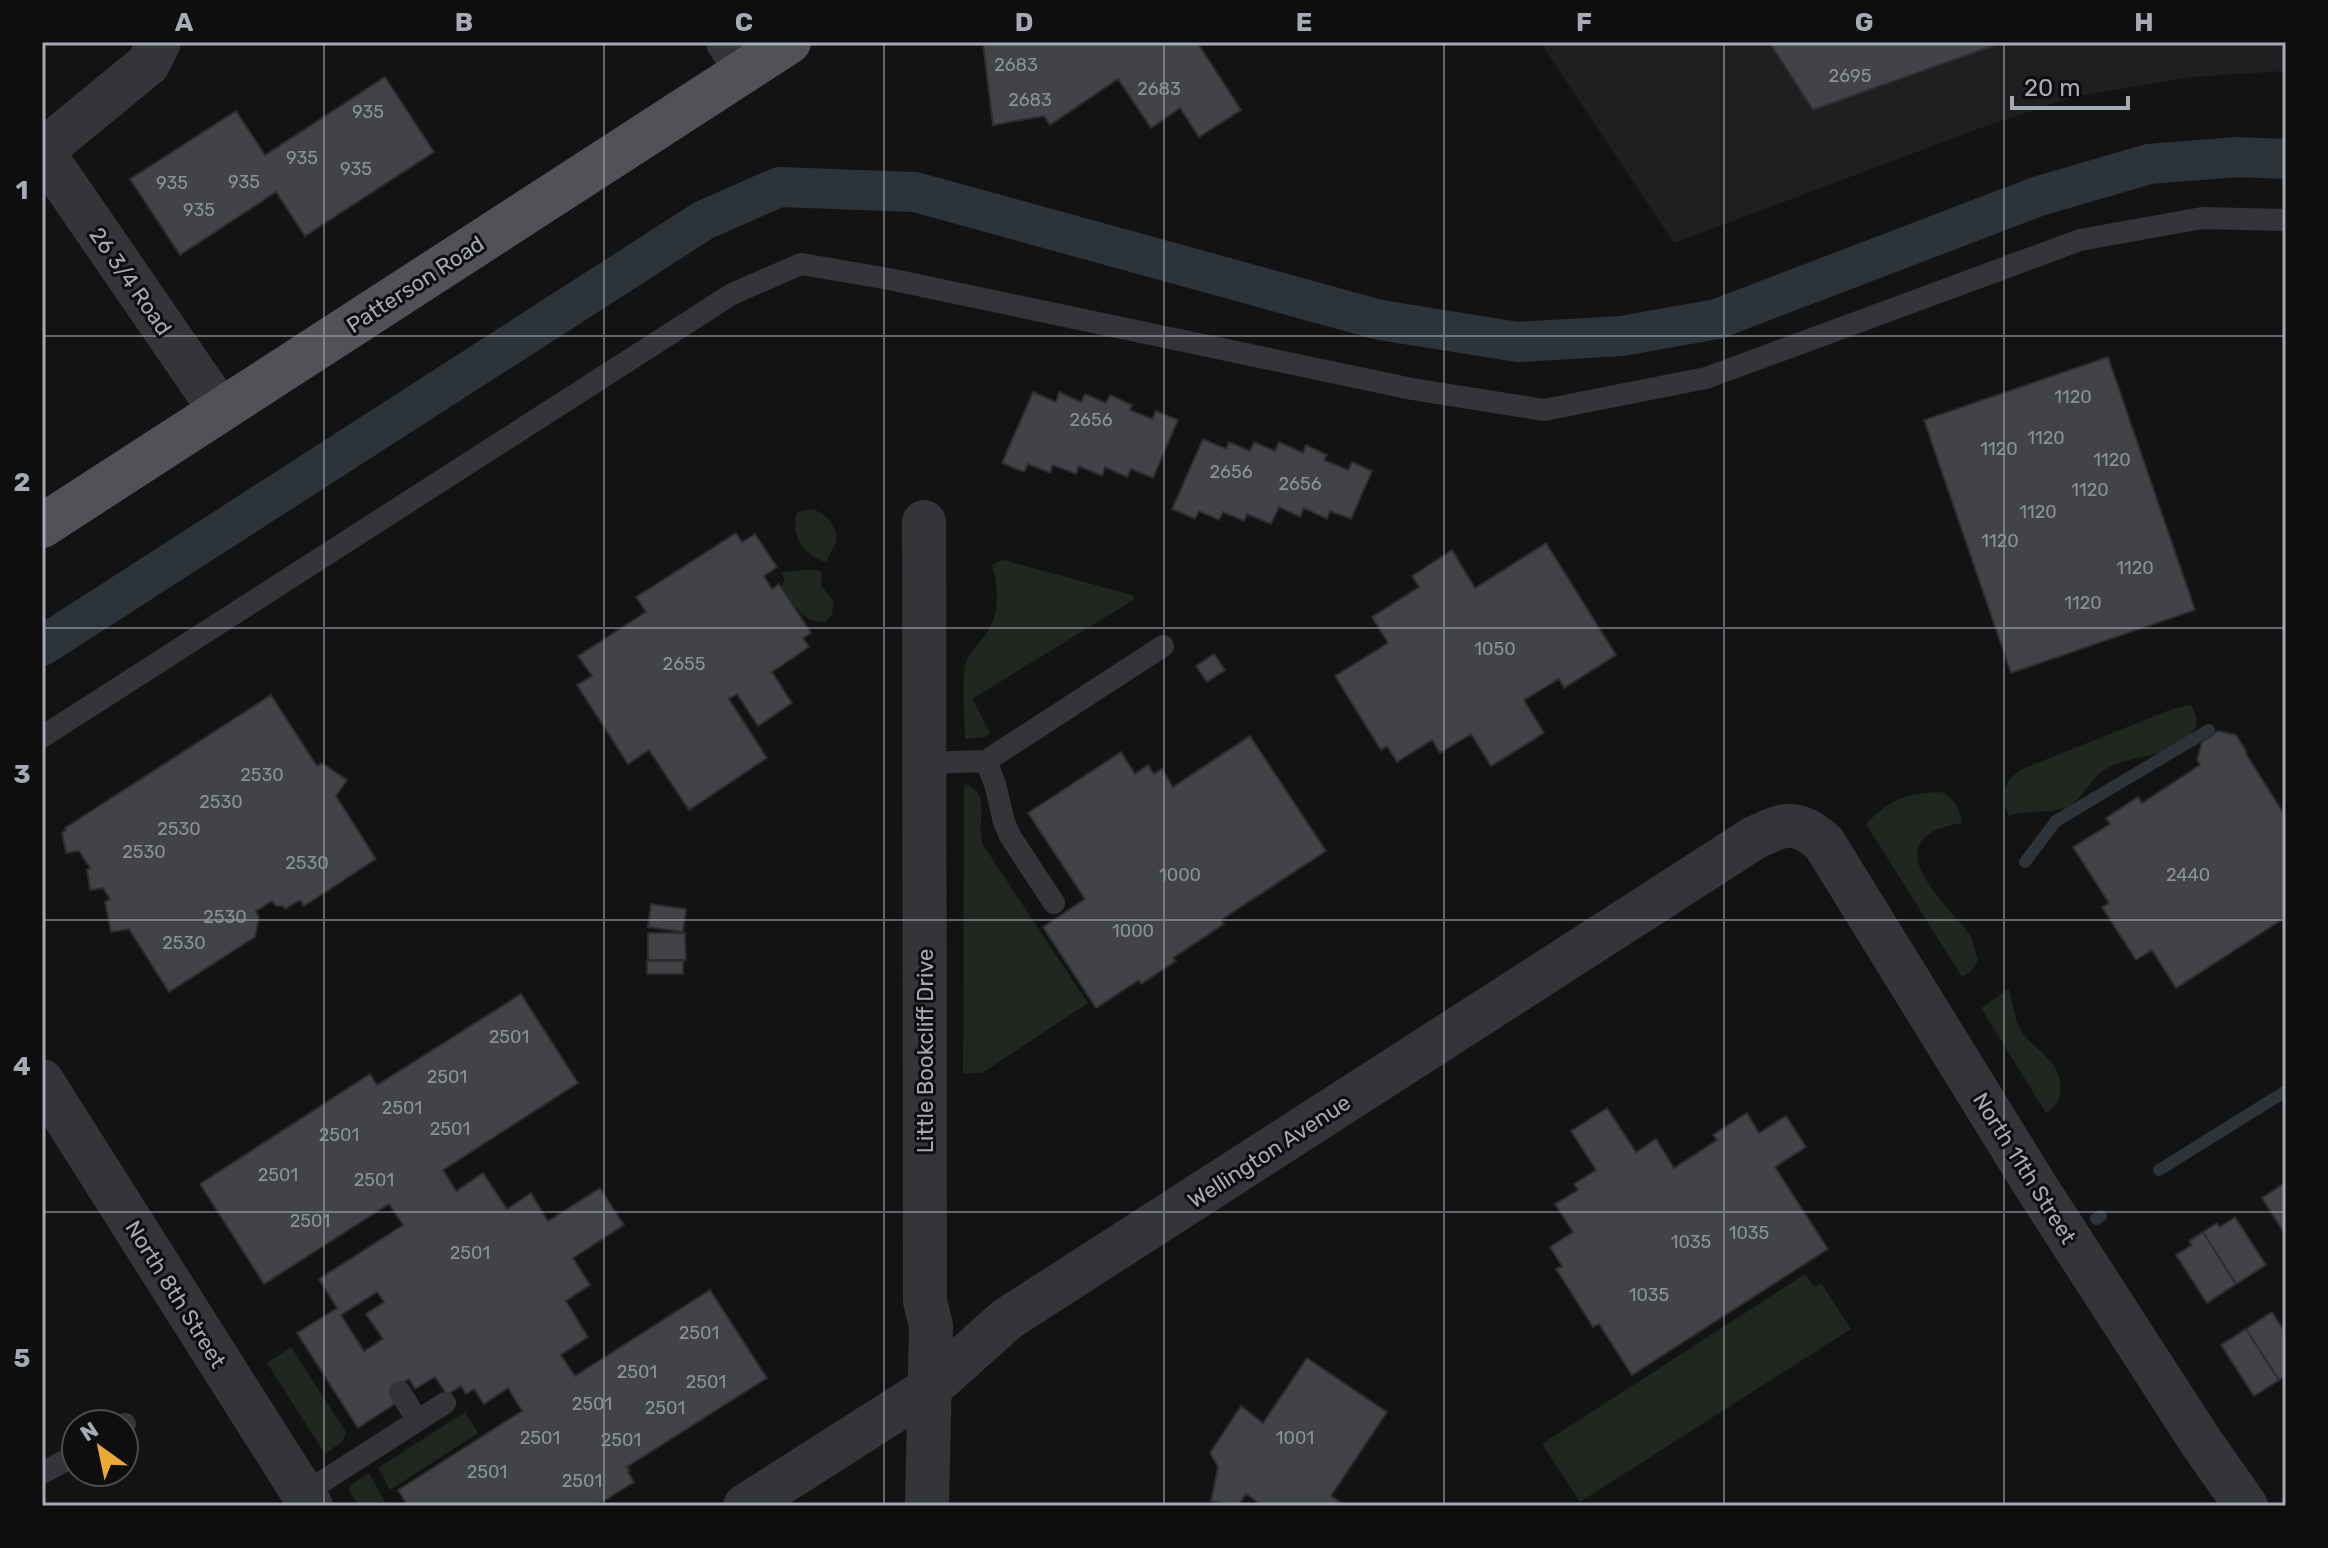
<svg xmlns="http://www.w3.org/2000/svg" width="2328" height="1548" viewBox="0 0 2328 1548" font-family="Rubik,sans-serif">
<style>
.built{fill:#1f1f21}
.green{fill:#1f2720}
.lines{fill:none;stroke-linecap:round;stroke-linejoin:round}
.stream{stroke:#2c343a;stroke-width:12}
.canal{stroke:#2c343a;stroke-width:40}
.building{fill:#424347;stroke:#2d2d30;stroke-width:2;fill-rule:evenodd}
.lane{stroke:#343539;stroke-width:22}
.street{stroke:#343539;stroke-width:44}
.primary{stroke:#505258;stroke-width:44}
.grid{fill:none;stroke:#a5aab4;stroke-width:2;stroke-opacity:0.55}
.labels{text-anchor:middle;stroke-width:6;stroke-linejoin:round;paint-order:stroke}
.number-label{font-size:18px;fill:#8c9099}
.street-label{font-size:22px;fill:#a5aab4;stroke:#0e0e0f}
.neatline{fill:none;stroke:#a5aab4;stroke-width:3}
.grid-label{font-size:26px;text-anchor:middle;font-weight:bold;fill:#a5aab4}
</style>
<rect width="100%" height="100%" fill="#131314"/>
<!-- built -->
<path class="built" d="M1540 42H2286V71L2192 77 2074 97 1983 127 1674 243Z"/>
<!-- green -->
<path class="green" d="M813 509C826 514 841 529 835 545 832 551 828 555 827 563 803 555 790 536 797 512Z
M1003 560 1132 595 1135 599 972 699 990 732 986 737 965 739C965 722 961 676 966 663 969 652 977 646 984 637 1000 616 999 589 992 565Z
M803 570H818L822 573 821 585 834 602 832 614 826 621C803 626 793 601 781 586L785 580 781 572Z
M2188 705 2192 706 2196 716V727C2172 763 2136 750 2103 771 2089 780 2084 798 2069 806 2049 815 2028 809 2008 816 2003 793 2001 783 2022 769L2167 711Z
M964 784C993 792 975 823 983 845L1088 1003 982 1073H963Z
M1941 792C1955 798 1959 808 1962 823 1871 838 1942 899 1971 936L1978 961 1970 972 1962 977 1866 824C1891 799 1906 793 1941 792Z
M2009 989C2013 1003 2014 1020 2022 1032 2036 1053 2064 1061 2060 1093 2059 1103 2054 1108 2046 1113L1981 1008Z
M1805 1274 1814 1287 1821 1283 1851 1329 1580 1502 1542 1444Z
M291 1347 346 1432 343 1441 325 1454 267 1363Z
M465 1412 478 1433 390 1490 378 1468Z
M369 1473 387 1506H358L349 1490 351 1485Z"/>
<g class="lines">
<!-- stream -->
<path class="stream" d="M2025 862 2056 821 2209 730
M2159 1170 2286 1091
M2096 1219 2101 1216"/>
<!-- canal -->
<path class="canal" d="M42 646 704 220 779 187 915 192 1380 320 1518 342 1622 336 1717 319 2039 196 2149 164 2237 157 2286 159"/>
</g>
<!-- building -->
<path class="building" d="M990 42H1197L1241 110 1199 137 1180 108 1151 128 1118 79 1050 125 1044 116 993 125 983 44Z
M1769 42H2004L1813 110Z
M385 77 434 152 305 236 276 192 180 255 130 179 236 111 265 155Z
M2108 357 2195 610 2011 673 1924 420Z
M1033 392 1056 402 1059 392 1081 402 1085 394 1106 403 1110 395 1132 405 1130 410 1152 419 1156 411 1178 420 1153 478 1131 469 1127 477 1105 467 1102 476 1079 466 1076 474 1053 465 1050 473 1028 464 1024 472 1002 463Z
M1203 439 1226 449 1229 442 1250 451 1254 442 1275 451 1279 442 1303 453 1306 445 1327 455 1324 460 1348 470 1352 462 1372 471 1351 519 1330 511 1327 519 1304 508 1300 517 1279 507 1271 524 1247 514 1244 521 1223 512 1219 520 1199 511 1195 519 1172 509Z
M736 533 742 542 755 534 777 567 764 576 772 589 779 584 811 633 803 638 809 647 772 672 792 703 758 726 737 694 729 699 767 758 689 810 649 750 628 764 577 685 592 676 578 656 646 612 636 597Z
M1546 543 1616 655 1564 688 1559 679 1524 700 1544 733 1491 766 1471 734 1440 753 1432 740 1397 762 1387 746 1381 750 1335 676 1388 643 1372 617 1419 587 1412 576 1452 550 1475 588Z
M1214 654 1225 670 1207 682 1196 666Z
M271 695 317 766 322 763 347 780 336 796 376 859 304 906 300 900 285 909 283 906H276L272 901 256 911 259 917 255 937 169 992 129 929 111 932 105 902 110 899 103 888 90 890 87 870 90 868 79 851 66 853 62 833 66 830 65 828Z
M2218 731 2236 735 2246 751V754L2286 817V917L2176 988 2152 950 2136 960 2102 907 2109 903 2073 847 2110 824 2106 818 2138 797 2142 803 2200 765 2197 760 2202 742Z
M1250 736 1326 851 1221 920 1224 924 1173 958 1176 961 1141 984 1139 980 1096 1008 1043 927 1085 899 1028 813 1121 752 1135 774 1148 765 1154 774 1162 769 1173 787Z
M651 904 686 909 683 932 648 927Z
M648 933H685L686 960H648Z
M647 961H683V974H647Z
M521 994 578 1083 443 1170 456 1191 483 1173 507 1209 531 1193 548 1221 600 1188 624 1225 573 1258 590 1285 566 1301 588 1337 561 1355 575 1376 710 1290 767 1378 627 1467 630 1471 628 1472 634 1482 596 1506H408L398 1490 522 1411 508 1388 484 1404 474 1389 466 1394 461 1386 447 1395 435 1377 415 1389 409 1379 392 1390 399 1401 358 1428 297 1333 337 1308 319 1279 403 1225 389 1204 264 1284 200 1184 370 1074 377 1085ZM377 1292 384 1302 366 1314 383 1339 364 1351 341 1315Z
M1607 1108 1636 1152 1656 1139 1674 1168 1717 1140 1713 1135 1747 1113 1759 1133 1786 1116 1806 1147 1775 1167 1828 1249 1632 1375 1599 1324 1593 1327 1556 1269 1562 1266 1550 1247 1573 1232 1555 1204 1578 1190 1574 1184 1596 1170 1571 1131Z
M2286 1182V1236L2262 1198Z
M2235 1217 2266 1265 2236 1284 2203 1232 2217 1223 2220 1227Z
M2203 1232 2236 1284 2207 1303 2176 1255 2192 1245 2189 1241Z
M2272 1312 2286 1334V1375L2279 1380 2246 1329Z
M2246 1329 2279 1380 2254 1396 2221 1345Z
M1307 1358 1387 1412 1331 1496 1346 1506H1263L1246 1494 1238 1506 1211 1501 1218 1467 1210 1453 1241 1406 1263 1423Z"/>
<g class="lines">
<!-- lane -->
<path class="lane" d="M42 737 732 294 801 264 889 279 1412 389 1544 410 1706 378 2080 240 2202 218 2286 220
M986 761 995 784 1004 822 1010 836 1054 903
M925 763 986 761 1163 646
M400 1392 417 1420
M124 1425 125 1424
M42 1473 76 1455
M303 1494 445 1403"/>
<!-- street -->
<path class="street" d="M728 42 746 69
M42 151 220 410
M42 151 148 64 159 42
M924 522 925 1301 931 1326 927 1506
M42 1081 311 1506
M745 1506 930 1388 1007 1319 1754 838C1785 823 1796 819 1824 843L2035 1185 2201 1442 2246 1506"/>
<!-- primary -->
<path class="primary" d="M42 526 789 42"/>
</g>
<!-- grid -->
<path class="grid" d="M324 42V1506M604 42V1506M884 42V1506M1164 42V1506M1444 42V1506M1724 42V1506M2004 42V1506M42 336H2286M42 628H2286M42 920H2286M42 1212H2286"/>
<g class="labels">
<!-- number labels -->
<g class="number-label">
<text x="1016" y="71">2683</text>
<text x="1850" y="82">2695</text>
<text x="1159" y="95">2683</text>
<text x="1030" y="106">2683</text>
<text x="368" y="118">935</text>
<text x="302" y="164">935</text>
<text x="356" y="175">935</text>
<text x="244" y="188">935</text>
<text x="172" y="189">935</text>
<text x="199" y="216">935</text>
<text x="2073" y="403">1120</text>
<text x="1091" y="426">2656</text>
<text x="2046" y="444">1120</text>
<text x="1999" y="455">1120</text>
<text x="2112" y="466">1120</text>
<text x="1231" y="478">2656</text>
<text x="1300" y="490">2656</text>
<text x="2090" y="496">1120</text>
<text x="2038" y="518">1120</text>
<text x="2000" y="547">1120</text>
<text x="2135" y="574">1120</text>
<text x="2083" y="609">1120</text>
<text x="1495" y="655">1050</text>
<text x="684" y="670">2655</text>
<text x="262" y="781">2530</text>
<text x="221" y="808">2530</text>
<text x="179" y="835">2530</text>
<text x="144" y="858">2530</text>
<text x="307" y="869">2530</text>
<text x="1180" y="881">1000</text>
<text x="2188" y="881">2440</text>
<text x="225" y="923">2530</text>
<text x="1133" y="937">1000</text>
<text x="184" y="949">2530</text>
<text x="509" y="1043">2501</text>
<text x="447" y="1083">2501</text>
<text x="402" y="1114">2501</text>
<text x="450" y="1135">2501</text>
<text x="339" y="1141">2501</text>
<text x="278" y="1181">2501</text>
<text x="374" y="1186">2501</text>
<text x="310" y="1227">2501</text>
<text x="1749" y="1239">1035</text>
<text x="1691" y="1248">1035</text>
<text x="470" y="1259">2501</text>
<text x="1649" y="1301">1035</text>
<text x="699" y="1339">2501</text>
<text x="637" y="1378">2501</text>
<text x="706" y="1388">2501</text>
<text x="592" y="1410">2501</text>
<text x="665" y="1414">2501</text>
<text x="540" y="1444">2501</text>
<text x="1295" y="1444">1001</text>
<text x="621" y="1446">2501</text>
<text x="487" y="1478">2501</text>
<text x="582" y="1487">2501</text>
</g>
<!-- street labels -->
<g class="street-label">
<text transform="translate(131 281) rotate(55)" y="8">26 3/4 Road</text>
<text transform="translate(415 284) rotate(-33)" y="8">Patterson Road</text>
<text transform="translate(925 1051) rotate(-90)" y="8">Little Bookcliff Drive</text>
<text transform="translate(1269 1151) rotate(-33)" y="8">Wellington Avenue</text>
<text transform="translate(2025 1168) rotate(58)" y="8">North 11th Street</text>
<text transform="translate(176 1294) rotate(58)" y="8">North 8th Street</text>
</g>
</g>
<!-- border -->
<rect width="2328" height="1548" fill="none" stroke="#0e0e0f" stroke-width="88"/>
<!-- north arrow -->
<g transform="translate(100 1448) rotate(327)"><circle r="38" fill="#0e0e0f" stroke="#4a4c51" stroke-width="2"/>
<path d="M0-6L14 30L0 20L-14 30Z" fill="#eca933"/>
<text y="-12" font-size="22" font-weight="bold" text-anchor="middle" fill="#a5aab4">N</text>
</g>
<!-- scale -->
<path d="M2012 96v12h116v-12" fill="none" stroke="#a5aab4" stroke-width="4"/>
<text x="2024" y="96" font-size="24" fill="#a5aab4" stroke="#0e0e0f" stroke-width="6" paint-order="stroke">20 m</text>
<rect x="44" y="44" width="2240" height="1460" class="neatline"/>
<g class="grid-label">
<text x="184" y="31">A</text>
<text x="464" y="31">B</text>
<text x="744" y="31">C</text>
<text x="1024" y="31">D</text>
<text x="1304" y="31">E</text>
<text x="1584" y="31">F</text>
<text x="1864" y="31">G</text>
<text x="2144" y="31">H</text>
<text x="22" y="199">1</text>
<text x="22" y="491">2</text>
<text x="22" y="783">3</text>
<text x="22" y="1075">4</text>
<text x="22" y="1367">5</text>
</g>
</svg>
